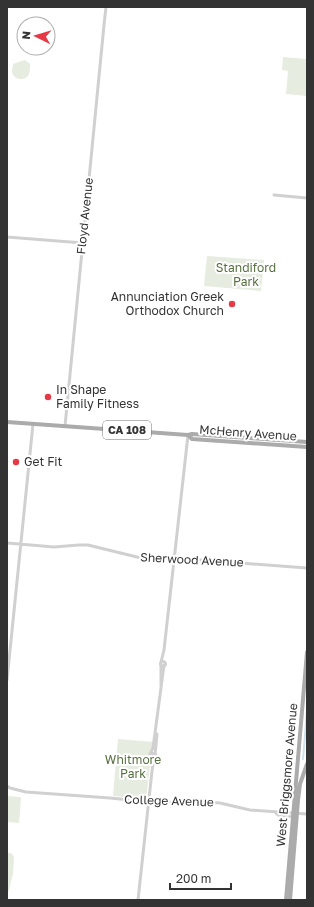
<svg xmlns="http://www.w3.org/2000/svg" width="314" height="907" viewBox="0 0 314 907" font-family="'Golos Text',sans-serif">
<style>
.green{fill:#e6ecdf}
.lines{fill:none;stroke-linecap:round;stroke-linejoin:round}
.canal{stroke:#cfe2ee;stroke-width:2}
.minor{stroke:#d0d0d0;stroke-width:3}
.major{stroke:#ababab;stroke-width:4}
.poi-dot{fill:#e63946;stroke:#fff;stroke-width:1.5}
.labels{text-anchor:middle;stroke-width:4;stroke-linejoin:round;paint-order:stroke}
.shield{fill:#fff;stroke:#707070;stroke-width:1}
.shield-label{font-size:11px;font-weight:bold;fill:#333}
.street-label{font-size:12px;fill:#333;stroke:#fff}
.park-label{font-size:12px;fill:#56703f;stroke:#fff}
.poi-label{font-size:12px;fill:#333;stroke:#fff;text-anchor:start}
</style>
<rect width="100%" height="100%" fill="#fff"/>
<!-- green -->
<path class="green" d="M283 57 307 59V96L286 94 288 71 282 70Z
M25 60 30 64C30 67 30 71 29 74 26 82 12 80 12 71 12 70 13 66 13 64Z
M207 256 264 260 261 291 204 286Z
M118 739 153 742V746L148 756 150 765 146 799 113 796Z
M7 796 20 797 21 798 19 823 7 822Z
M7 853H11L14 857 13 873 9 891H7Z"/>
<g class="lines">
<!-- canal -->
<path class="canal" d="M303 759 307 711"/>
<!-- minor -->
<path class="minor" d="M274 195 307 198
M7 237 83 243
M65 426 104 25 106 7
M7 543 54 547 79 545H88L141 558 148 559 174 558 307 568
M160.5 664a2.5 2.5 0 1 1 5 0a2.5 2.5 0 1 1-5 0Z
M161 662 164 650 188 435
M7 680 33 424
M161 685V665
M149.5 757a3.5 3.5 0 1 1 7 0a3.5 3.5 0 1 1-7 0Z
M150 754 153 748 164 665
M155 755 157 734
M7 786 10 788 26 792 110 798 160 803 189 801 220 803 250 810 307 814
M275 812 278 815 293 817
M138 900 152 771 154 759"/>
<!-- major -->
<path class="major" d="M7 422 188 435 192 434 307 442
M188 435 192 439 307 447
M286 900 307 652
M290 900 298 800 300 784 307 764"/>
</g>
<!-- markers -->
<g class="poi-dot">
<circle cx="232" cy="304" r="4"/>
<circle cx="48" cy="397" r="4"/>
<circle cx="16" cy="462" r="4"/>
</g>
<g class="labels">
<!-- shield labels -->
<rect class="shield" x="103" y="421" width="48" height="18" rx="3"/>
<g class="shield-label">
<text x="127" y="434">CA 108</text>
</g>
<!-- street labels -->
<g class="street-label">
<text transform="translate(85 216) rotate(-84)" y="4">Floyd Avenue</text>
<text transform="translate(248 433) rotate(4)" y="4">McHenry Avenue</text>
<text transform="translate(192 560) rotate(3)" y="4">Sherwood Avenue</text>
<text transform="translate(287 775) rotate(-85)" y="4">West Briggsmore Avenue</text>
<text transform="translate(169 801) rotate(2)" y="4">College Avenue</text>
</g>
<!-- park labels -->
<g class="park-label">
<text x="246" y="272">Standiford<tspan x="246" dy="14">Park</tspan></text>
<text x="133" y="764">Whitmore<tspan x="133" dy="14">Park</tspan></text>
</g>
<!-- poi labels -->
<g class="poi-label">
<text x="224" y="301" text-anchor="end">Annunciation Greek<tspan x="224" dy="14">Orthodox Church</tspan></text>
<text x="56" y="394">In Shape<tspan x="56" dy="14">Family Fitness</tspan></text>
<text x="24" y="466">Get Fit</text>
</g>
</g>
<!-- border -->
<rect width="314" height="907" fill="none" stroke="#333333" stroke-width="16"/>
<!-- north arrow -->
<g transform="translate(36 36) rotate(275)"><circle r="19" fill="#ffffff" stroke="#adadad"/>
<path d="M0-3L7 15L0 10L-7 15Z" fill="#e63946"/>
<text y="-6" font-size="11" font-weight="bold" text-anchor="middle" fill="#333333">N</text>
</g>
<!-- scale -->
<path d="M170 883v6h61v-6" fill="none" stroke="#333333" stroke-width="2"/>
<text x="176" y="883" font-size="12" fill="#333333" stroke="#ffffff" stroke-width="3" paint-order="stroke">200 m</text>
</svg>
